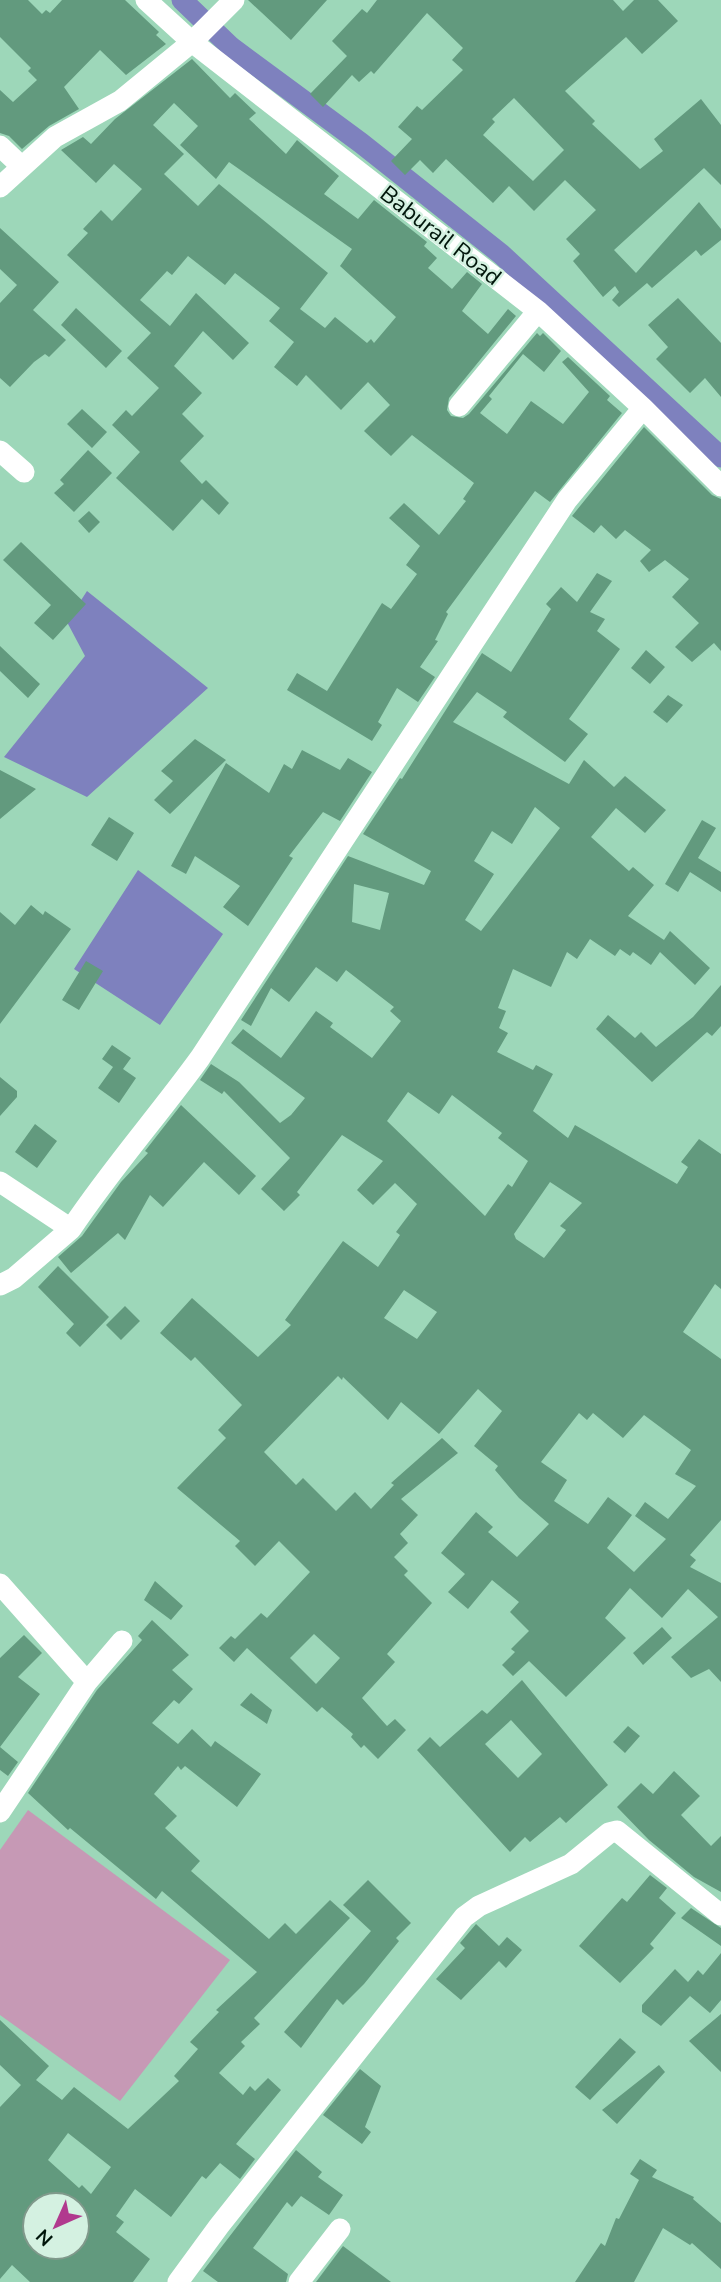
<svg xmlns="http://www.w3.org/2000/svg" width="721" height="2282" viewBox="0 0 721 2282" font-family="'Nunito Sans',sans-serif">
<style>
.green{fill:#c699b5}
.water{fill:#7e81be}
.lines{fill:none;stroke-linecap:round;stroke-linejoin:round}
.canal{stroke:#7e81be;stroke-width:21}
.building{fill:#629a7e;fill-rule:evenodd}
.street{stroke:#fff;stroke-width:21}
.labels{text-anchor:middle;stroke-width:5;stroke-linejoin:round;paint-order:stroke}
.street-label{font-size:23px;fill:#01160b;stroke:#d4f1e1}
</style>
<rect width="100%" height="100%" fill="#9dd7b9"/>
<!-- green -->
<path class="green" d="M28 1810 230 1960 120 2101 0 2015V1850Z"/>
<!-- water -->
<path class="water" d="M87 591 208 688 87 797 4 757 85 656 67 622Z
M138 870 223 934 160 1025 74 969Z"/>
<g class="lines">
<!-- canal -->
<path class="canal" d="M182 0 231 47 361 143 501 254 721 457"/>
</g>
<!-- building -->
<path class="building" d="M0 0H28L42 14 46 10 50 13 62 0H125L159 32 156 35 166 44 126 75 100 50 64 87 79 109 49 126 22 149 9 136 0 133V90L13 102 37 80 28 71 31 68 0 37Z
M248 0H327L291 40Z
M377 0H613L623 11 634 0H658L678 21 642 54 626 37 565 91 595 121 592 124 640 169 663 151 654 139 701 99 721 125V185L704 168 614 250 636 273 699 202 721 229V240L701 256 696 250 652 288 647 283 619 307 612 300 619 292 615 286 603 297 573 261 580 254 566 239 596 210 565 180 534 211 509 186 493 203 446 159 433 173 420 160 405 175 391 161 412 139 398 127 417 106 422 110 463 70 452 60 463 48 427 13 374 74 371 71 359 82 352 75 323 107 310 94 347 56 332 41 362 9 367 13ZM514 98 564 150 533 181 483 135 495 122 492 119Z
M192 59 230 98 235 93 256 113 249 119 286 154 297 140 339 176 324 194 358 219 374 200 427 242 424 246 437 258 428 268 452 289 467 272 482 284 462 311 488 334 508 309 516 316 449 398 447 410 451 416 463 418 469 414 537 333 540 336 543 333 561 351 544 372 523 354 489 396 492 399 480 413 507 434 531 401 563 424 589 392 562 362 568 357 610 396 607 400 622 413 550 502 535 491 446 612 448 614 435 640 438 641 420 667 435 677 418 702 397 688 378 722 382 725 372 741 287 690 297 673 327 691 382 603 391 609 417 574 406 565 420 546 389 518 404 503 439 535 466 501 463 499 474 483 412 435 391 456 380 446 364 431 390 405 368 382 341 410 306 375 297 386 274 367 294 342 269 321 280 308 235 273 225 285 188 256 172 275 167 271 140 300 170 326 196 293 249 343 233 360 203 331 174 366 202 393 182 414 204 436 180 461 202 484 206 480 229 503 219 515 202 499 173 531 116 478 140 452 112 425 126 410 132 416 159 388 127 358 151 333 67 255 88 233 83 229 101 210 112 221 142 189 114 164 96 183 61 150 83 137 91 144 115 119ZM174 103 198 126 180 145 216 179 229 162 352 249 340 266 396 317 374 343 371 339 367 343 335 317 325 328 300 309 328 273 219 184 198 206 164 174 184 154 153 125Z
M0 228 59 282 33 310 66 340 49 357 45 354 34 362 10 387 0 378V303L17 285 0 269Z
M678 298 721 343V397L705 378 690 393 656 359 668 347 648 325Z
M76 308 122 351 106 368 61 325Z
M82 409 107 432 92 448 67 424Z
M644 427 712 495 721 499V651L714 643 692 662 675 647 699 623 672 597 689 579 665 560 649 572 640 561 651 550 625 530 616 539 601 525 594 533 572 516Z
M88 450 112 473 74 512 54 493 64 484 60 480Z
M89 511 100 522 89 533 78 521Z
M21 542 86 604 53 640 34 623 51 605 3 560Z
M597 573 612 581 590 612 605 619 597 631 620 649 569 719 588 734 565 762 503 717 507 712 477 692 453 722 569 784 584 760 614 787 625 776 666 810 645 833 616 808 591 837 629 871 633 867 654 885 628 916 664 940 670 931 710 968 695 985 660 952 651 965 633 952 630 956 620 949 615 956 590 939 577 959 567 952 551 987 513 969 498 1008 506 1011 499 1028 508 1033 497 1052 533 1070 536 1065 553 1074 533 1111 568 1138 575 1125 677 1184 688 1167 681 1162 699 1139 721 1154V1289L715 1284 683 1332 721 1359V1520L690 1555 696 1560 690 1567 721 1583V1682L709 1669 691 1678 671 1657 718 1617 688 1589 662 1618 630 1588 605 1618 626 1638 566 1697 529 1661 513 1676 502 1665 515 1652 511 1649 529 1631 510 1612 519 1602 492 1580 468 1609 448 1592 465 1574 441 1553 476 1512 493 1527 488 1532 517 1557 549 1524 519 1498 495 1470 498 1466 474 1446 502 1411 478 1389 439 1434 401 1402 388 1420 343 1377 342 1380 338 1376 264 1452 296 1485 303 1478 336 1511 355 1492 371 1509 394 1485 391 1483 442 1438 458 1453 401 1499 418 1515 400 1534 408 1543 394 1557 408 1571 404 1575 432 1603 387 1654 395 1662 362 1698 387 1726 395 1719 406 1730 378 1759 364 1745 361 1748 351 1737 353 1734 322 1707 317 1712 247 1648 234 1662 219 1648 231 1636 235 1639 261 1613 267 1618 310 1572 279 1541 255 1566 235 1546 240 1541 177 1488 226 1438 218 1430 242 1405 195 1357 191 1361 160 1333 192 1298 258 1357 291 1325 285 1320 343 1241 378 1267 400 1235 396 1232 417 1204 395 1183 373 1205 357 1190 383 1161 342 1135 297 1192 300 1195 284 1211 261 1189 290 1158 224 1091 222 1094 200 1080 211 1064 239 1082 280 1123 291 1115 305 1098 231 1043 243 1029 281 1058 316 1011 333 1023 330 1027 372 1058 401 1021 390 1011 394 1007 346 970 337 982 316 967 289 1002 271 988 251 1026 241 1020 348 856 424 885 431 871 363 834 400 778 402 779 482 653 511 672 551 609 546 604 561 587 577 602ZM535 807 560 828 481 931 465 920 494 874 474 861 492 831 512 844ZM354 884 389 893 380 930 352 922ZM408 1092 439 1114 452 1095 502 1133 498 1138 528 1161 512 1187 508 1184 485 1216 387 1121ZM550 1182 582 1203 560 1226 566 1230 544 1258 516 1239 514 1234ZM404 1290 437 1312 417 1339 384 1318ZM579 1413 587 1420 593 1413 623 1438 644 1415 691 1450 675 1474 696 1486 668 1519 645 1502 635 1516 666 1539 634 1572 607 1548 632 1515 608 1497 588 1524 554 1501 567 1480 541 1462ZM314 1634 340 1658 316 1684 290 1658Z
M0 646 40 684 28 698 0 671Z
M646 650 665 667 650 684 631 668Z
M668 695 683 705 667 723 653 712Z
M195 739 226 760 170 814 154 800 173 781 161 771Z
M302 750 340 770 348 758 372 772 340 821 323 812 289 856 293 858 248 926 223 907 240 886 195 856 186 874 171 866 226 763 269 793 284 764 292 769Z
M0 770 36 789 0 819Z
M109 817 134 833 117 861 91 845Z
M702 820 716 828 698 858 721 872V892L690 872 678 892 665 884Z
M31 905 43 915 45 911 71 929 0 1024V912L15 925Z
M86 961 103 971 79 1010 62 1000Z
M721 985V1026L712 1036 707 1032 652 1082 596 1029 608 1015 635 1038 641 1032 656 1047 693 1017Z
M112 1045 131 1058 123 1069 136 1078 119 1103 98 1088 113 1067 102 1059Z
M0 1077 17 1091V1097L0 1116Z
M181 1105 256 1176 239 1195 204 1162 163 1207 150 1195 125 1240 118 1233 71 1273 58 1257 82 1236 121 1182 148 1153 145 1151Z
M35 1124 57 1141 37 1168 15 1152Z
M58 1266 109 1317 80 1347 66 1333 74 1324 38 1287Z
M125 1306 140 1321 121 1340 106 1325Z
M155 1581 183 1606 171 1620 144 1600Z
M152 1620 189 1655 172 1670 193 1689 179 1704 174 1700 152 1723 178 1744 192 1729 211 1747 215 1741 261 1774 237 1807 185 1766 181 1770 178 1766 154 1794 177 1816 165 1828 200 1861 191 1871 269 1939 285 1923 296 1934 330 1900 350 1918 254 2018 260 2024 241 2042 245 2046 219 2073 243 2095 250 2086 255 2091 268 2078 281 2090 236 2144 255 2159 240 2179 220 2163 206 2179 202 2176 171 2217 135 2189 116 2216 124 2222 116 2232 150 2259 133 2282H30L12 2265 0 2279V2107L21 2085 0 2065V2020L49 2066 36 2080 62 2100 74 2087 128 2129 179 2081 174 2076 198 2049 190 2042 219 2012 216 2010 257 1972 162 1891 156 1899 70 1828 68 1830 28 1793 97 1690 142 1640 138 1636ZM68 2133 111 2167 91 2194 82 2185 79 2188 48 2160ZM35 2205H77V2247H35Z
M662 1627 672 1638 643 1665 633 1653Z
M24 1635 42 1653 18 1677 40 1694 0 1747V1658Z
M522 1680 608 1785 566 1823 560 1817 530 1842 525 1837 510 1852 417 1750 430 1737 440 1747 482 1710 487 1714ZM511 1720 542 1754 518 1778 485 1744Z
M251 1693 272 1710 267 1724 240 1705Z
M628 1726 640 1736 625 1753 613 1742Z
M0 1747 18 1762 8 1776 0 1770Z
M674 1771 700 1796 681 1815 711 1846 721 1836V1892L694 1877 649 1840 617 1807 641 1783 653 1794Z
M650 1875 667 1888 659 1898 676 1913 650 1944 654 1948 620 1983 579 1946 622 1898 627 1902Z
M368 1880 411 1923 396 1938 399 1941 364 1984 343 2005 337 1999 301 2048 284 2032 371 1931 343 1905Z
M691 1908 721 1928V1946L681 1918Z
M476 1924 499 1946 507 1937 522 1950 506 1968 499 1961 461 2000 436 1979 465 1948 460 1943Z
M721 1953V2000L710 2013 690 1996 661 2026 642 2012V2005L675 1969 688 1982 698 1970 703 1975Z
M721 2014V2072L689 2041Z
M620 2038 636 2052 590 2100 575 2087Z
M659 2065 665 2072 617 2124 602 2110Z
M360 2069 381 2086 365 2127 371 2132 362 2144 323 2115Z
M296 2150 322 2172 318 2177 343 2195 329 2215 301 2196 292 2207 287 2202 253 2248 288 2274 286 2282H218L203 2271Z
M640 2159 657 2170 652 2177 694 2197 693 2199 721 2223V2269L692 2243 690 2245 663 2228 634 2282H575L601 2243 605 2246 616 2218 619 2219 639 2180 630 2174Z
M343 2246 391 2282H316Z"/>
<g class="lines">
<!-- street -->
<path class="street" d="M146 0 192 42 538 311 643 408 721 486
M0 146 21 166
M0 187 55 137 120 101 192 42 234 0
M459 406 538 311
M0 451 24 472
M0 1182 71 1229C111 1169 158 1116 200 1058L567 500 643 408
M0 1285 14 1278 71 1229
M0 1584 87 1682
M0 1812 87 1682 122 1641
M178 2282 219 2226 464 1917 479 1906 571 1864 609 1833 617 1831 721 1915
M299 2282 340 2229"/>
</g>
<g class="labels">
<!-- street labels -->
<g class="street-label">
<text transform="translate(441 235) rotate(38)" y="8">Baburail Road</text>
</g>
</g>
<!-- north arrow -->
<g transform="translate(56 2226) rotate(225)"><circle r="33" fill="#d4f1e1" stroke="#80998b" stroke-width="2"/>
<path d="M0-5L12 26L0 18L-12 26Z" fill="#b1398e"/>
<text y="-10" font-size="19" font-weight="bold" text-anchor="middle" fill="#01160b">N</text>
</g>
</svg>
